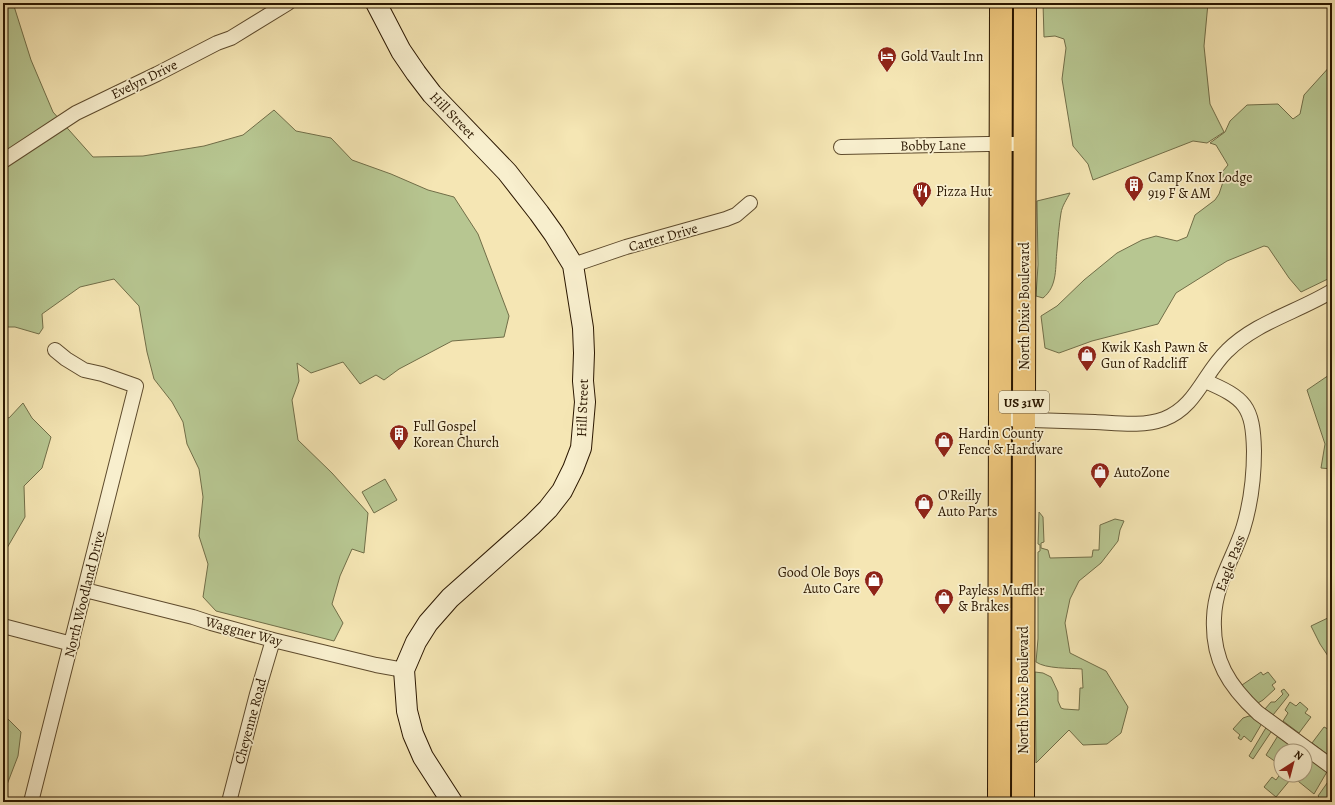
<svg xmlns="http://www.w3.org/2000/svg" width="1335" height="805" viewBox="0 0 1335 805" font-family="Alegreya,serif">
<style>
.green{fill:#b7c691;stroke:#716e48}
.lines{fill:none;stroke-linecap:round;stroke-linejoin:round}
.street-casing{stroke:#5e4b2d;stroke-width:16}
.secondary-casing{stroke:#2b1700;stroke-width:22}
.highway-casing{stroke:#2b1700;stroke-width:24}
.street{stroke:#f8efce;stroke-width:14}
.secondary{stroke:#f8efce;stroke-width:20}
.highway{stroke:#eac37a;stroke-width:22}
.labels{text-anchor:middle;stroke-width:3.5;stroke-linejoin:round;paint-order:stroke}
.shield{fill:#f8efce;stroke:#68583e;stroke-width:1}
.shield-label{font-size:13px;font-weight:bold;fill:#2b1700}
.poi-label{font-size:14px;fill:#2b1700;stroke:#f8efce;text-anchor:start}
.street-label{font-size:14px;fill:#2b1700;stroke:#f8efce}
</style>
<rect width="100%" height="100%" fill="#f5e6b4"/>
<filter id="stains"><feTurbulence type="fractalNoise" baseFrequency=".005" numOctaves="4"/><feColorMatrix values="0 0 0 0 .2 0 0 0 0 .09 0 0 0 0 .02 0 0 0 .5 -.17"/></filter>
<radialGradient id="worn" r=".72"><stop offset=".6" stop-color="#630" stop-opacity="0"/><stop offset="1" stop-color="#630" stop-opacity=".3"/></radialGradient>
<!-- green -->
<path class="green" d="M3 3H13L31 60 53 112 93 157 143 156 204 146 243 135 274 110 296 131 331 138 352 160 391 174 428 190 454 197 478 234 509 316 504 337 452 341 399 369 384 380 376 375 360 384 343 362 311 373 297 363 299 381 292 400 298 440 332 473 368 513 364 553 352 549 340 576 332 604 343 623 334 641 216 611 203 597 208 564 199 536 203 497 199 469 187 444 183 422 172 402 154 379 147 352 139 306 114 279 80 287 42 314 43 328 39 334 15 327H3Z
M1043 3H1208L1204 46 1210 104 1224 132 1207 143 1193 141 1093 180 1088 164 1073 146 1062 79 1066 48 1064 39 1055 36 1044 37Z
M1332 64V277L1301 292 1289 278 1268 247 1264 246 1227 261 1176 293 1158 324 1092 341 1059 353 1045 348 1041 316 1057 306 1084 280 1117 253 1142 240 1156 236 1177 241 1187 237 1195 215 1215 200 1219 194 1223 182V171L1228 165 1216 145 1210 143 1225 132 1230 121 1247 105 1278 104 1293 119 1300 114 1304 95Z
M1070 193C1067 199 1062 206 1061 213 1059 225 1058 238 1057 250 1055 267 1058 286 1043 298L1036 296 1038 265 1037 201Z
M1332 373V469L1321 468 1325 444 1307 390Z
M23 403 32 418 51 437 42 468 24 486 25 517 7 548 3 546V416L9 418Z
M385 479 397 500 374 513 362 492Z
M1039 512 1043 517 1044 542 1041 543V548L1048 550 1050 558 1092 557 1093 550H1099L1100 525 1115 519 1124 521 1120 530 1118 541 1101 563 1079 581 1070 599 1065 623 1070 653 1106 671 1128 707 1121 733 1107 744 1083 745 1069 730 1036 763 1035 672 1043 673 1051 677 1058 692V701L1061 708 1064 709 1079 710 1080 688H1083L1082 669C1070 668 1046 669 1036 662L1038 639V552L1040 551V545L1038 544Z
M1332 616V662L1320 644 1311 626Z
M1261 672 1263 675 1268 672 1276 682 1272 685 1275 689 1263 700 1258 703 1245 690 1242 685Z
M1284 689 1289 695 1273 715 1265 709 1271 702H1275L1283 694 1281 691Z
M1290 702 1296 706 1300 702 1308 709 1305 713 1311 717 1299 733 1283 721 1288 713 1285 710Z
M3 714 21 732 18 756 3 795Z
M1249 716H1253L1261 722V725L1251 742 1244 736 1241 740 1238 738 1240 735 1233 729 1243 718Z
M1267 726 1272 730 1271 732 1253 759 1249 756Z
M1324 727 1330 730 1332 728 1331 757 1312 743Z
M1279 734 1294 745 1289 751H1281V763L1280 765 1266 755Z
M1309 756 1328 770 1314 794 1293 777 1294 775H1305V759Z
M1281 773V775H1287L1286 778 1290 780 1276 797 1264 787 1272 777 1276 780Z
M1332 776V796L1326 802H1316L1319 797 1318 796Z"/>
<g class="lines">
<!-- street casing -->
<g class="street-casing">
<path id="street" d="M841 147 987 144H1024
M3 161 76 113 157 74 217 43 231 38 288 3
M573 265 626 247 726 219 736 215 750 203
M1205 381C1245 398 1253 406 1254 451 1254 477 1251 503 1243 529 1233 559 1215 585 1214 618 1212 660 1229 686 1258 713L1332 767
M1001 419C1032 420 1063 421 1095 422 1117 423 1142 427 1164 419 1196 407 1204 373 1227 351 1256 322 1298 312 1332 291
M85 590 193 617 211 623 273 640 376 665 404 670
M3 626 72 644
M31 802 136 386 102 374 84 370 66 359 55 350
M229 802 257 694 273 640"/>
</g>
<!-- secondary casing -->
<g class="secondary-casing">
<path id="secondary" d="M376 3 401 51 416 73 432 94 507 172 539 213 554 234 573 265 583 328 584 353 583 381 585 402 581 448 573 469 562 491 548 509 532 525 450 598 428 623 416 642 404 670 407 711 413 734 423 757 452 802"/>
</g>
<!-- highway casing -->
<g class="highway-casing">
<path id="highway" d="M999 802 1001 3
M1023 802 1025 3"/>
</g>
<!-- street -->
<use href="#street" class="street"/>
<!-- secondary -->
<use href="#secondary" class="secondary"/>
<!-- highway -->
<use href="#highway" class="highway"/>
</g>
<!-- icons -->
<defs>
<g id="hotel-pin" transform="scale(1)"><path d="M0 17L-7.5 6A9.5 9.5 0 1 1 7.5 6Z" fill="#8f2418" stroke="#f8efce"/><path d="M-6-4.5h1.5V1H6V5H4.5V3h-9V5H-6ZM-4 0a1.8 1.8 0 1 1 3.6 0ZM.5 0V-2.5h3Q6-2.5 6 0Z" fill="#fff"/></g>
<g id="building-pin" transform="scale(1)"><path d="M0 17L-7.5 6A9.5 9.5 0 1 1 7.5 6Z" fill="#8f2418" stroke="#f8efce"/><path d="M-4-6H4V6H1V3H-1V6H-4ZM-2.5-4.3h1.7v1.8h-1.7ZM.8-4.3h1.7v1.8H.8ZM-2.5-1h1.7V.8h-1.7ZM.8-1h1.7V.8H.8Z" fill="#fff"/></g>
<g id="restaurant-pin" transform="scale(1)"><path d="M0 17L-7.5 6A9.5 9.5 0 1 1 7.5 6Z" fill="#8f2418" stroke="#f8efce"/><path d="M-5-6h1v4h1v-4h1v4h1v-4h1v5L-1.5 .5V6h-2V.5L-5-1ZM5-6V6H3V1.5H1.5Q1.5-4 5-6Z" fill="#fff"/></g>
<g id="shop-pin" transform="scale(1)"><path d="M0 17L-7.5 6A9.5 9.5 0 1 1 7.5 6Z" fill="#8f2418" stroke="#f8efce"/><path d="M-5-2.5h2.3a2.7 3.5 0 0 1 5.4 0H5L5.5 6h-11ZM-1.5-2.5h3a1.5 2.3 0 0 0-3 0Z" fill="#fff"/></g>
</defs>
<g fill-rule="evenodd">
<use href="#hotel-pin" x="887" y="56"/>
<use href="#building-pin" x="1134" y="185"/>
<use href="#restaurant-pin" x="922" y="191"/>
<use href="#shop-pin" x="1087" y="355"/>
<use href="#building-pin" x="399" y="434"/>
<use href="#shop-pin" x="944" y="441"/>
<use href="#shop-pin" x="1100" y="472"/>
<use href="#shop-pin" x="924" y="503"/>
<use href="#shop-pin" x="874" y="580"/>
<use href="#shop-pin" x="944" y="598"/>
</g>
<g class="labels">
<!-- shield labels -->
<rect class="shield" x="999" y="391" width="50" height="22" rx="3"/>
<g class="shield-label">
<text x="1024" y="407">US 31W</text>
</g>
<!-- poi labels -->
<g class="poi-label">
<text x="901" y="61">Gold Vault Inn</text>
<text x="1148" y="182">Camp Knox Lodge<tspan x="1148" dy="16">919 F &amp; AM</tspan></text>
<text x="936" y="196">Pizza Hut</text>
<text x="1101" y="352">Kwik Kash Pawn &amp;<tspan x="1101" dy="16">Gun of Radcliff</tspan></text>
<text x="413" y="431">Full Gospel<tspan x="413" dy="16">Korean Church</tspan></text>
<text x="958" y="438">Hardin County<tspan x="958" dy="16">Fence &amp; Hardware</tspan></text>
<text x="1114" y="477">AutoZone</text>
<text x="938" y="500">O'Reilly<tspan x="938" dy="16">Auto Parts</tspan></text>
<text x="860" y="577" text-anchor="end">Good Ole Boys<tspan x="860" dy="16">Auto Care</tspan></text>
<text x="958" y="595">Payless Muffler<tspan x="958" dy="16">&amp; Brakes</tspan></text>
</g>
<!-- street labels -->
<g class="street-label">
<text transform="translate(144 79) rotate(-26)" y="5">Evelyn Drive</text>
<text transform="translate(453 115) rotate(46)" y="5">Hill Street</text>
<text transform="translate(933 145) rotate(-1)" y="5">Bobby Lane</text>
<text transform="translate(663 237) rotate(-16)" y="5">Carter Drive</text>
<text transform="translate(1024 306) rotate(-90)" y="5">North Dixie Boulevard</text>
<text transform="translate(582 408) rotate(-88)" y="5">Hill Street</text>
<text transform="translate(1230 563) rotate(-69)" y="5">Eagle Pass</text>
<text transform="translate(84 594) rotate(-76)" y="5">North Woodland Drive</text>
<text transform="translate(244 631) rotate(15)" y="5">Waggner Way</text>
<text transform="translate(1023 690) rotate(-90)" y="5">North Dixie Boulevard</text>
<text transform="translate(250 721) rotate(-75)" y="5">Cheyenne Road</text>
</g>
</g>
<!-- margin -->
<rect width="1335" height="805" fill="none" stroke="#f5e6b4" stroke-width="16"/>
<rect x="4" y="4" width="1327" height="797" fill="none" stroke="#2b1700" stroke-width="2"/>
<rect x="8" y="8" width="1319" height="789" fill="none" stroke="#2b1700"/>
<!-- north arrow -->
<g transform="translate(1293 763) rotate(36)"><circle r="19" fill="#f8efce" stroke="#a6997c"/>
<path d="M0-3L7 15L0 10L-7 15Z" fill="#8f2418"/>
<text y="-6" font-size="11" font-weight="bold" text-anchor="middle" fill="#2b1700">N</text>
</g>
<rect width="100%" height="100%" filter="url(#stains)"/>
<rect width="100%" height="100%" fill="url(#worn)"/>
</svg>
